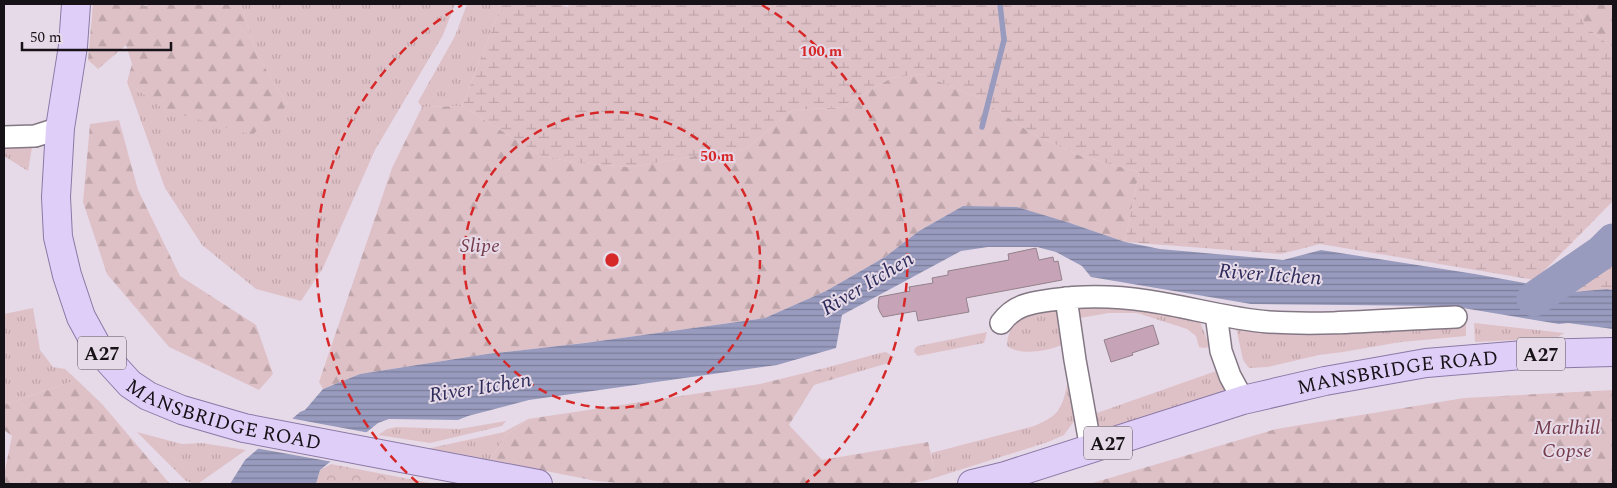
<svg xmlns="http://www.w3.org/2000/svg" width="1617" height="488" viewBox="0 0 1617 488" font-family="Spectral,serif">
<style>
.grass{fill:url(#grass-tufts)}
.forest{fill:url(#forest-firs)}
.wetland{fill:url(#wetland-marsh)}
.park{fill:url(#park-crowns)}
.water{fill:url(#water-rules)}
.pier{fill:#e7dae8}
.lines{fill:none;stroke-linecap:round;stroke-linejoin:round}
.stream{stroke:#989bbe;stroke-width:5.5}
.river{stroke:#989bbe;stroke-width:35}
.building{fill:#c7a3b7;stroke:#92828a}
.minor-casing{stroke:#837784;stroke-width:24}
.primary-casing{stroke:#8b78a6;stroke-width:30}
.minor{stroke:#fff;stroke-width:21}
.primary{stroke:#dfcff8;stroke-width:28}
.ring{fill:none;stroke:#d62828;stroke-width:2.5;stroke-dasharray:9 6}
.labels{text-anchor:middle;stroke-width:4;stroke-linejoin:round;paint-order:stroke}
.shield{fill:#e7dae8;stroke:#554e56;stroke-width:1}
.shield-label{font-size:19px;font-weight:bold;fill:#171217}
.park-label{font-size:20px;font-style:italic;fill:#753d4b;stroke:#e7dae8}
.street-label{font-size:20px;fill:#171217;stroke:#e7dae8}
.water-label{font-size:21px;font-style:italic;fill:#2d2c5a;stroke:#e7dae8}
.centre{fill:#d62828;stroke:#e7dae8;stroke-width:2.5}
.ring-label{font-size:15px;text-anchor:middle;font-weight:bold;fill:#d62828;stroke:#e7dae8;stroke-width:4;stroke-linejoin:round;paint-order:stroke}
</style>
<defs>
<pattern id="grass-tufts" width="24" height="20" patternUnits="userSpaceOnUse" patternTransform="scale(1.25)"><rect width="24" height="20" fill="#dec1c7"/><path d="M3 7l-1-3M5 7V3M7 7l1-3M15 17l-1-3M17 17v-4M19 17l1-3" fill="none" stroke="#bea5aa"/></pattern>
<pattern id="forest-firs" width="22" height="20" patternUnits="userSpaceOnUse" patternTransform="scale(1.25)"><rect width="22" height="20" fill="#dec1c7"/><path d="M5 1l3.5 6h-7zM16 11l3.5 6h-7z" fill="#bea5aa"/></pattern>
<pattern id="wetland-marsh" width="20" height="14" patternUnits="userSpaceOnUse" patternTransform="scale(1.25)"><rect width="20" height="14" fill="#dec1c7"/><path d="M1 5h8M5 5V1M11 12h8M15 12V8" fill="none" stroke="#bea5aa"/></pattern>
<pattern id="park-crowns" width="20" height="18" patternUnits="userSpaceOnUse" patternTransform="scale(1.25)"><rect width="20" height="18" fill="#dec1c7"/><path d="M2 6a3 3 0 1 1 6 0M12 15a3 3 0 1 1 6 0" fill="none" stroke="#bea5aa"/></pattern>
<pattern id="water-rules" width="6" height="5" patternUnits="userSpaceOnUse" patternTransform="scale(1.25)"><rect width="6" height="5" fill="#989bbe"/><path d="M0 2.5h6" fill="none" stroke="#7b7d99"/></pattern>
</defs>
<rect width="100%" height="100%" fill="#e7dae8"/>
<!-- grass -->
<path class="grass" d="M241 4H455L443 35 375 150 323 268 301 301 256 289 202 245 165 188 127 82 166 110 288 105 257 55Z
M467 4H502L462 106 422 107 418 102 455 36Z
M4 141 33 142 28 171 4 156Z
M1108 302 1199 319 1210 347 1204 348 1199 347 1196 336 1187 329 1137 313H1109L1080 318 1079 303Z
M1060 306 1064 336 1062 345C1048 351 1020 356 1007 346 1008 314 1035 313 1060 306Z
M33 308 40 350 53 367 65 369 77 380 4 405V314Z
M1456 321 1466 322V336L1401 342 1343 352 1319 355 1268 367 1249 368 1243 360 1235 323Z
M1474 323 1564 333 1556 338 1475 342Z
M987 332 984 343 918 356 914 352 915 348 918 346Z
M886 352 894 357 892 362 837 378 825 368 880 353Z
M1219 370 1226 389 1222 393 1100 433 1096 429 1094 414Z
M1069 379 1075 420 1064 435 1048 442 928 480 934 468 931 453 1034 426C1063 414 1061 407 1069 379Z
M528 419 506 435 490 460 431 450V448L504 432Z
M506 421 502 426 430 443 378 435 387 429 396 427 459 429Z
M137 432 182 444 202 443 246 450 199 483H192L186 481Z"/>
<!-- forest -->
<path class="forest" d="M93 4H138L146 6 148 4H241L257 55 288 105 252 135 165 110 127 82 132 64 126 45 98 69 88 60Z
M1575 4H1613V48L1585 26Z
M921 74 979 98 1033 134 1081 156 1139 172 1125 242 1070 223 963 206 919 231 885 257 826 291 765 318 585 343 487 354 360 374 323 389 319 382 392 168 422 107 462 106 542 156 578 163 632 167 695 156 745 149 793 110 843 107 891 78Z
M119 120 138 190 180 276 256 325 273 374 259 390 169 347 107 274 83 202 90 124Z
M825 368 837 378 814 385 789 425 822 460 928 442 934 468 928 480 907 484H630L596 481 490 460 506 435 528 419 760 384Z
M77 380 102 404 170 484H4V475L12 436 4 430V405Z
M1613 390V484H1089L1276 429 1464 398Z"/>
<!-- wetland -->
<path class="wetland" d="M502 4H558L568 7 569 4H1575L1585 26 1613 48V201L1535 280 1320 244 1281 254 1125 242 1139 172 1081 156 1033 134 979 98 921 74 891 78 843 107 793 110 745 149 695 156 632 167 578 163 542 156 462 106Z
M1613 255V290L1607 289 1573 292 1571 289 1590 277Z"/>
<!-- park -->
<path class="park" d="M331 464 430 483 431 484H316L320 470Z"/>
<!-- water -->
<path class="water" d="M963 206 1017 207 1070 223 1125 242 1160 249 1283 260 1321 250 1475 274 1573 292 1607 289 1613 290V329L1568 323 1559 324 1463 308 1444 306 1251 304 1091 277 1082 266 1056 252 1037 247H988L961 251 842 315 836 348 777 365 529 400 468 416 458 420 389 419 378 423 320 470 316 484H230L245 460 300 412 305 410 323 389 360 374 487 354 585 343 765 318 826 291 885 257 919 231Z"/>
<!-- pier -->
<path class="pier" d="M289 418 370 433 333 462 255 448Z"/>
<g class="lines">
<!-- stream -->
<path class="stream" d="M982 127 1004 40 1000 4"/>
<!-- river -->
<path class="river" d="M1534 299 1601 253 1613 241"/>
</g>
<!-- building -->
<path class="building" d="M1036 248 1039 260 1053 257 1054 262 1058 261 1062 280 966 298 969 312 918 321 916 311 883 317 880 312 878 307 879 297 910 291 909 287 933 283 932 278 948 275V271L1009 260 1008 254Z
M1153 325 1159 344 1132 353 1133 355 1111 362 1104 340Z"/>
<g class="lines">
<!-- minor casing -->
<g class="minor-casing">
<path id="minor" d="M4 137 35 136 60 128
M1066 298 1075 360 1091 449
M1216 314 1221 351 1230 376 1243 400
M1001 323C1014 305 1030 303 1051 300 1083 295 1117 296 1149 301 1189 307 1229 319 1269 322 1331 326 1394 319 1456 317"/>
</g>
<!-- primary casing -->
<g class="primary-casing">
<g id="primary">
<path id="s1" d="M76 4 73 46 60 128 56 197 58 237 67 275 81 317 99 350 130 384 148 396 182 410 244 428 538 484"/>
<path id="s2" d="M972 484 1005 476 1243 400 1325 381 1426 363 1535 354 1613 352"/>
</g>
</g>
<!-- minor -->
<use href="#minor" class="minor"/>
<!-- primary -->
<use href="#primary" class="primary"/>
</g>
<!-- distance rings -->
<g class="ring">
<circle cx="612" cy="260" r="148"/>
<path d="M418 483A296 296 0 0 1 462 5M762 5A296 296 0 0 1 806 483"/>
</g>
<g class="labels">
<!-- shield labels -->
<g class="shield">
<rect x="78" y="336.5" width="48" height="33" rx="4"/>
<rect x="1517" y="337.5" width="48" height="33" rx="4"/>
<rect x="1084" y="426.5" width="48" height="33" rx="4"/>
</g>
<g class="shield-label">
<text x="102" y="360">A27</text>
<text x="1541" y="361">A27</text>
<text x="1108" y="450">A27</text>
</g>
<!-- park labels -->
<g class="park-label">
<text x="480" y="252">Slipe</text>
<text x="1567" y="434">Marlhill<tspan x="1567" dy="23">Copse</tspan></text>
</g>
<!-- street labels -->
<g class="street-label">
<text dy="7" stroke="none"><textPath href="#s2" startOffset="441">MANSBRIDGE ROAD</textPath></text>
<text dy="7" stroke="none"><textPath href="#s1" startOffset="501">MANSBRIDGE ROAD</textPath></text>
</g>
<!-- water labels -->
<g class="water-label">
<text transform="translate(1270 274) rotate(4)" y="7">River Itchen</text>
<text transform="translate(867 283) rotate(-31)" y="7">River Itchen</text>
<text transform="translate(480 387) rotate(-9)" y="7">River Itchen</text>
</g>
</g>
<circle cx="612" cy="260" r="8" class="centre"/>
<g class="ring-label">
<text x="821" y="56">100 m</text>
<text x="717" y="161">50 m</text>
</g>
<!-- border -->
<rect width="1617" height="488" fill="none" stroke="#171217" stroke-width="10"/>
<!-- scale -->
<path d="M22 42v8h149v-8" fill="none" stroke="#171217" stroke-width="2.5"/>
<text x="30" y="42" font-size="15" fill="#171217" stroke="#e7dae8" stroke-width="4" paint-order="stroke">50 m</text>
</svg>
